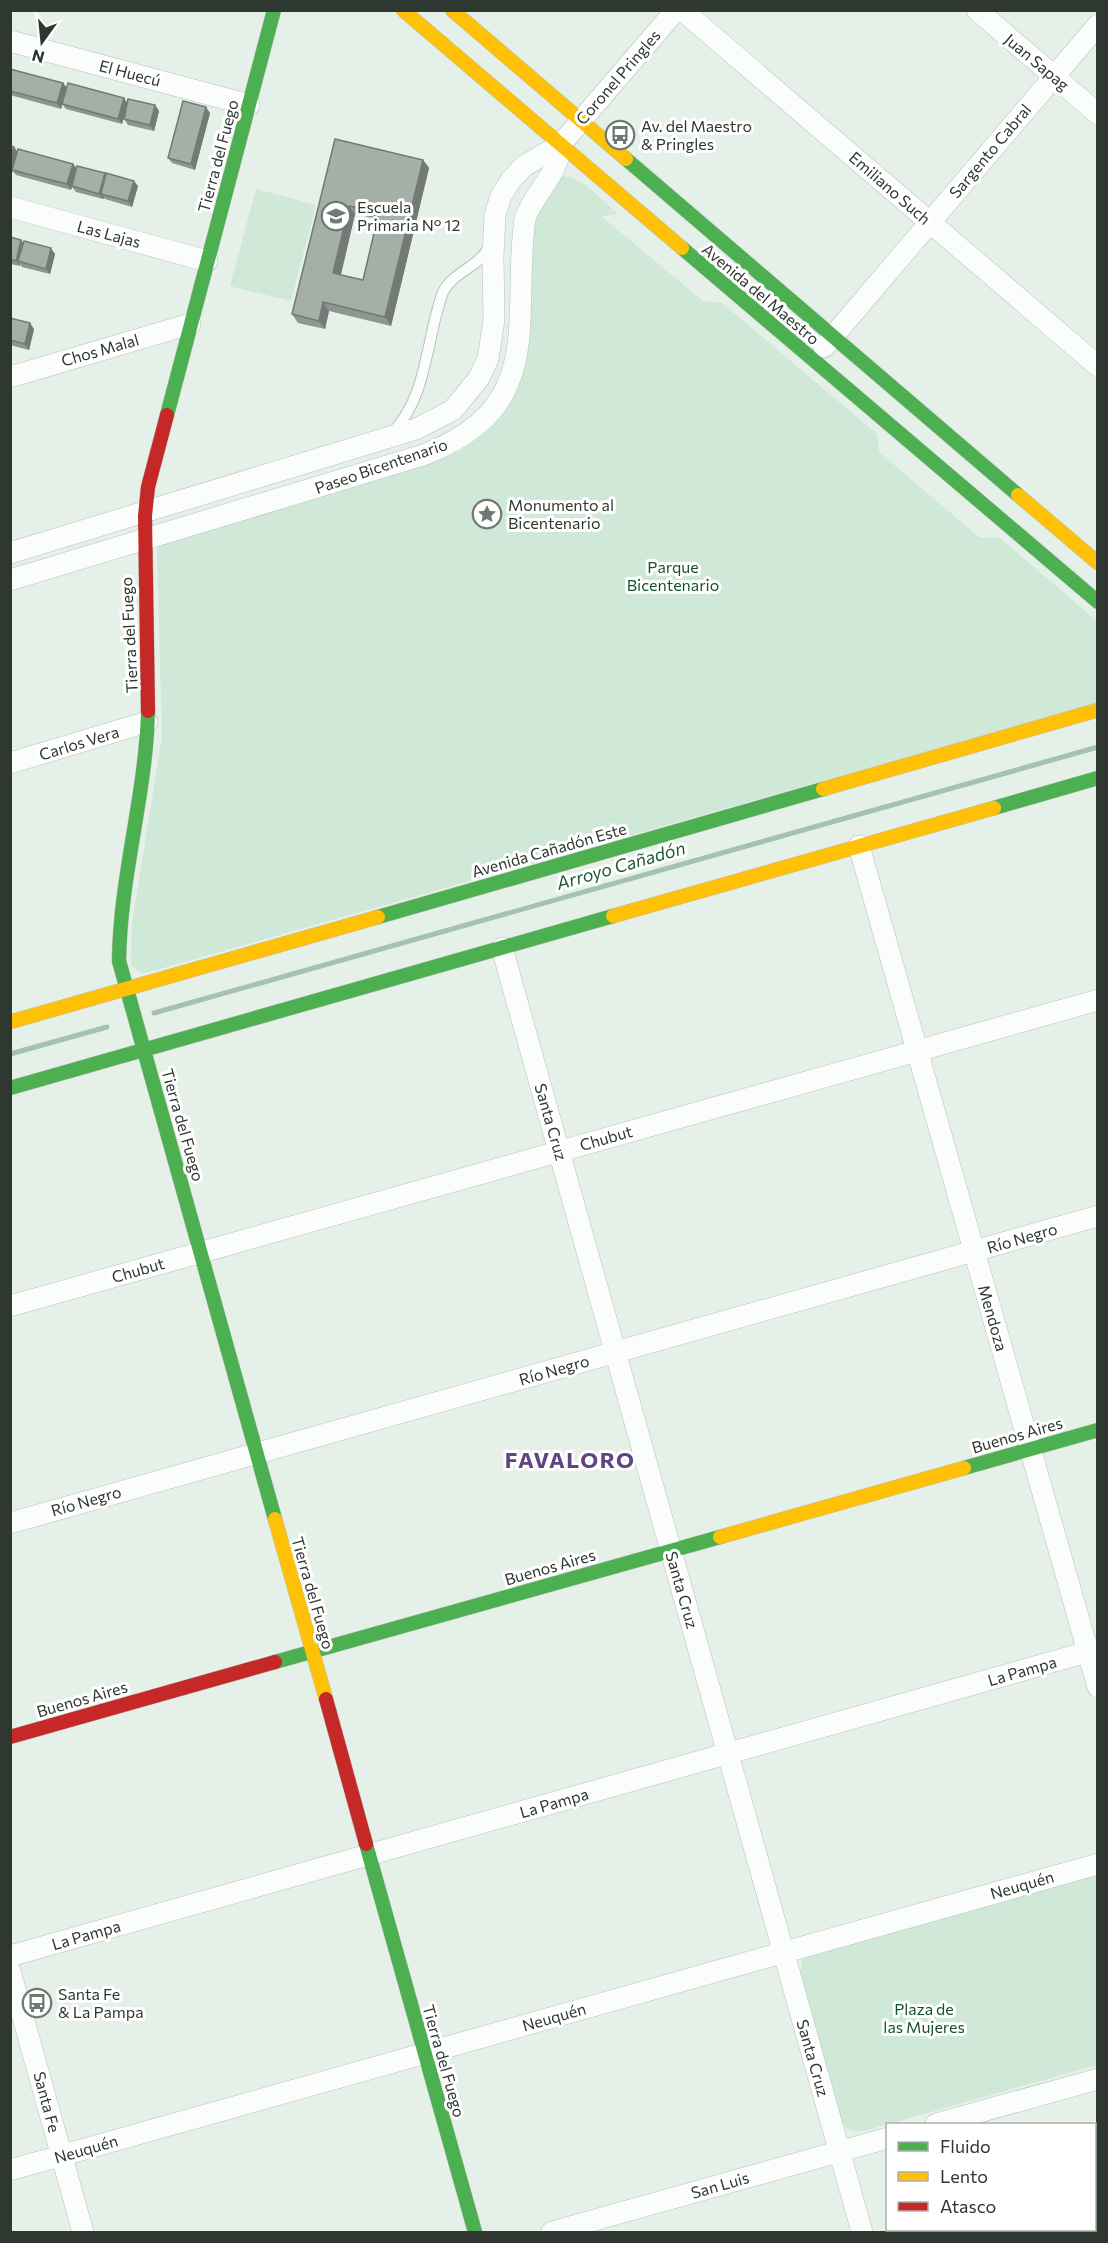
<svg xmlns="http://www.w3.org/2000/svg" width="1108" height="2243" viewBox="0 0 1108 2243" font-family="Commissioner,sans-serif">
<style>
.green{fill:#d0e8d8}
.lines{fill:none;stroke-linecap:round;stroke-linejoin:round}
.stream{stroke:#a5c2af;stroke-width:5}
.lane-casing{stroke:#b8c1ba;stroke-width:12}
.street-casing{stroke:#b8c1ba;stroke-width:22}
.fast-casing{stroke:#b8c1ba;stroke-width:15}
.slow-casing{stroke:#b8c1ba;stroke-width:15}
.jam-casing{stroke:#b8c1ba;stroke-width:15}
.lane{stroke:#fbfdfc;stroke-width:10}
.street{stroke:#fbfdfc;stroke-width:21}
.fast{stroke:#4caf50;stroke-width:14}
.slow{stroke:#ffc107;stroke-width:14}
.jam{stroke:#c62828;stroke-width:14}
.wall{fill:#8d9690;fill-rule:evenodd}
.shaded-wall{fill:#737a75}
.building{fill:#a4afa7;stroke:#737a75;stroke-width:1.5;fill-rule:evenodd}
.labels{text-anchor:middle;stroke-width:6;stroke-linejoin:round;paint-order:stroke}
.street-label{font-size:16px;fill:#2f3731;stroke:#fff}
.poi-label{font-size:16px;fill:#2f3731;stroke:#fff;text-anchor:start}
.park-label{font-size:16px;fill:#165231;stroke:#fff}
.water-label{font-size:18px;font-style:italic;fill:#1e5837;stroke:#fff}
.district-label{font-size:22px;font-weight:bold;letter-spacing:1.5px;fill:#624480;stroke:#fff}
</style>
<rect width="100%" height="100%" fill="#e5f0e8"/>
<!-- green -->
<path class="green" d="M560 177C580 173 603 202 618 214L601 216 703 301 722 303 877 434 879 452 980 538H1000L1097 621V703L142 974 131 965 132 923 162 737 157 548 160 544 494 419 532 224Z
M256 189 316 205 291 301 230 286Z
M1097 1875V2065L863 2131C851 2132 845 2129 840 2118L800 1974 802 1960 809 1955Z"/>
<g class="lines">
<!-- stream -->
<path class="stream" d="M154 1013 1098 747
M10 1054 107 1027"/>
<!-- lane casing -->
<g class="lane-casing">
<path id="lane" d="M392 433C428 396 426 338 443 292 454 271 478 268 489 247"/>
</g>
<!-- street casing -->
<g class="street-casing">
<path id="street" d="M682 10 1098 366
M977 10 1098 114
M10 41 249 105
M10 207 207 261
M824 347 1098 25
M10 377 190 324
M10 553 416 429 453 410 479 378 488 359 494 320 493 257 495 215 501 196 511 180 524 166 561 144 676 10
M10 580 423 455C549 407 511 321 525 218 537 188 557 178 561 144
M10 763 147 722
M859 846 1098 1687
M502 948 862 2232
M10 1306 1098 1000
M10 1523 1098 1216
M10 1956 1098 1649
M10 1971 83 2232
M936 2124 1098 2079
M10 2170 1098 1864
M552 2232 888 2138"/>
</g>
<!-- fast casing -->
<g class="fast-casing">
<path id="fast" d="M626 159 1018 495
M682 248 1098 602
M167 415 274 10
M148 711C146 795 120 876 119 961L275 1519
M994 808 1098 778
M378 917 823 789
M10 1088 613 916
M964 1468 1098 1430
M275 1662 720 1537
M366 1844 475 2232"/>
</g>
<!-- slow casing -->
<g class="slow-casing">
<path id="slow" d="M403 10 682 248
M452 10 626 159
M1018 495 1098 563
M823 789 1098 710
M613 916 994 808
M10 1022 378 917
M275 1519 326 1699
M720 1537 964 1468"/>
</g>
<!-- jam casing -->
<g class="jam-casing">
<path id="jam" d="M148 711 145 516 148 487 167 415
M326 1699 366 1844
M10 1737 275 1662"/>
</g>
<!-- lane -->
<use href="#lane" class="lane"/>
<!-- street -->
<use href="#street" class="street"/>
<!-- fast -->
<use href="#fast" class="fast"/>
<!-- slow -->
<use href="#slow" class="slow"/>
<!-- jam -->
<use href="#jam" class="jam"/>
</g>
<!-- wall -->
<path class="wall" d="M10 69 63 83 67 88 61 109 10 95Z
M124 98 127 104 155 105 159 111 154 131 128 125 124 119 126 111 122 124 66 109 62 104Z
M210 113 195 170 172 163 168 158Z
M335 139 423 160 429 168 391 326 329 311 325 329 298 323 292 314ZM355 214 377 219 363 280 341 275Z
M10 146 14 147 17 151 73 164 77 169 105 173 106 175 138 186 132 207 105 199 104 198 103 199 76 192 72 187 71 190 16 175 13 171 12 173H10Z
M10 237 21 240 23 243 55 254 50 274 22 267 20 264V266L10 264Z
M10 318 34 329 29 350 10 345Z"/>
<!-- shaded-wall -->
<path class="shaded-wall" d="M63 83 67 88 61 109 57 103Z
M124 98 128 104 122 124 118 119Z
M155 105 159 111 154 131 150 125Z
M206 107 210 113 195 170 191 164Z
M14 147 18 153 12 173 10 171V160Z
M423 160 429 168 391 326 385 317Z
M73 164 77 169 71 190 67 184Z
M105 173 109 179 101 194 104 198 103 199 99 194Z
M134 181 138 186 132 207 128 201Z
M349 206 355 214 339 282 333 273Z
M21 240 25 246 18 261 20 264V266L16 261Z
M51 248 55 254 50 274 46 269Z
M323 302 329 311 325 329 319 321Z
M30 323 34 329 29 350 25 344Z"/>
<!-- building -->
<path class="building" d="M10 69 63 83 57 103 10 91Z
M68 83 124 98 118 119 62 104Z
M128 99 155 105 150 125 124 119Z
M183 101 206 107 191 164 168 158Z
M335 139 423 160 385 317 323 302 319 321 292 314ZM349 206 379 212 363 280 333 273Z
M10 146 14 147 10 160Z
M18 149 73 164 67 184 12 170Z
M77 166 105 173 99 194 72 186Z
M106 173 134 181 128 201 101 194Z
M10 237 21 240 16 261 10 259Z
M24 241 51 248 46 269 18 261Z
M10 318 30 323 25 344 10 340Z"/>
<!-- icons -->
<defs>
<g id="bus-ring" transform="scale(1.5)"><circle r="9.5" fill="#fff" stroke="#6f7871" stroke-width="1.5"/><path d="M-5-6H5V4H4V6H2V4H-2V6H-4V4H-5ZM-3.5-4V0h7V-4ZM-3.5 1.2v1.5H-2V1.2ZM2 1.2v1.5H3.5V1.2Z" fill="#6f7871"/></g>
<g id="school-ring" transform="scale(1.5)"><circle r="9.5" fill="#fff" stroke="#6f7871" stroke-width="1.5"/><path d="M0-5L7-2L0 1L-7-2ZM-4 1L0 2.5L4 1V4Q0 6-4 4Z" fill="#6f7871"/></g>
<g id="sight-ring" transform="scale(1.5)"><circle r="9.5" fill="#fff" stroke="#6f7871" stroke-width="1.5"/><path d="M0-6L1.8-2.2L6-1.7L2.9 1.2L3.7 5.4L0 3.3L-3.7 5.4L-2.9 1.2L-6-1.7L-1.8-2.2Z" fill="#6f7871"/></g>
</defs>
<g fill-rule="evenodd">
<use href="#bus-ring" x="620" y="135"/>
<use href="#school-ring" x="336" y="216"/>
<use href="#sight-ring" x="487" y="514"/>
<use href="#bus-ring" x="37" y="2003"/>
</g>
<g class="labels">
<!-- street labels -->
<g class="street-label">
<text transform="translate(1037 62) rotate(40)" y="6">Juan Sapag</text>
<text transform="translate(130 73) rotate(15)" y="6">El Huecú</text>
<text transform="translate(618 77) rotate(-49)" y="6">Coronel Pringles</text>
<text transform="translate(990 151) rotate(-50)" y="6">Sargento Cabral</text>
<text transform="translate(218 156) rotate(-75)" y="6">Tierra del Fuego</text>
<text transform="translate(890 188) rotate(41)" y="6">Emiliano Such</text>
<text transform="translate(109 234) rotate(15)" y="6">Las Lajas</text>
<text transform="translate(761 294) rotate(40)" y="6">Avenida del Maestro</text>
<text transform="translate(100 350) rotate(-16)" y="6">Chos Malal</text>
<text transform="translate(381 466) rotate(-19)" y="6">Paseo Bicentenario</text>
<text transform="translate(129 635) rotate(-93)" y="6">Tierra del Fuego</text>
<text transform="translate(79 743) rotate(-17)" y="6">Carlos Vera</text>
<text transform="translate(549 850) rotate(-16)" y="6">Avenida Cañadón Este</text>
<text transform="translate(551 1122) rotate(74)" y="6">Santa Cruz</text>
<text transform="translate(183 1125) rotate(74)" y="6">Tierra del Fuego</text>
<text transform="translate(606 1138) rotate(-16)" y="6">Chubut</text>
<text transform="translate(1022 1238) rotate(-16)" y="6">Río Negro</text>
<text transform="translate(138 1270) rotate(-16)" y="6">Chubut</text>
<text transform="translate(993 1318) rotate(74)" y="6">Mendoza</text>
<text transform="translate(554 1370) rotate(-16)" y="6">Río Negro</text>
<text transform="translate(1017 1435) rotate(-16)" y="6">Buenos Aires</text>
<text transform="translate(86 1501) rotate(-16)" y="6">Río Negro</text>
<text transform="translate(550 1567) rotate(-16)" y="6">Buenos Aires</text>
<text transform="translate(682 1590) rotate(74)" y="6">Santa Cruz</text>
<text transform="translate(313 1593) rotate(74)" y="6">Tierra del Fuego</text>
<text transform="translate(1022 1671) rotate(-16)" y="6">La Pampa</text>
<text transform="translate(82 1699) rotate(-16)" y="6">Buenos Aires</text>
<text transform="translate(554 1803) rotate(-16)" y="6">La Pampa</text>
<text transform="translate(1022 1885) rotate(-16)" y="6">Neuquén</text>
<text transform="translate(86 1935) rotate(-16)" y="6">La Pampa</text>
<text transform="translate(554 2017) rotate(-16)" y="6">Neuquén</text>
<text transform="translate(813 2058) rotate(74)" y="6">Santa Cruz</text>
<text transform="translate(444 2061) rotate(74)" y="6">Tierra del Fuego</text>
<text transform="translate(47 2102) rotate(75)" y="6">Santa Fe</text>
<text transform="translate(86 2149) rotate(-16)" y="6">Neuquén</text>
<text transform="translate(720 2185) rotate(-16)" y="6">San Luis</text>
</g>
<!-- poi labels -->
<g class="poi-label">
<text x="641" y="132">Av. del Maestro<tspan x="641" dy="18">&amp; Pringles</tspan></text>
<text x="357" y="213">Escuela<tspan x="357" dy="18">Primaria N° 12</tspan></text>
<text x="508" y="511">Monumento al<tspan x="508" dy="18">Bicentenario</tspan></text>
<text x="58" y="2000">Santa Fe<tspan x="58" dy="18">&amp; La Pampa</tspan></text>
</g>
<!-- park labels -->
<g class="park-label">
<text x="673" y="573">Parque<tspan x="673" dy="18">Bicentenario</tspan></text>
<text x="924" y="2015">Plaza de<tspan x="924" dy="18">las Mujeres</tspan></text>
</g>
<!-- water labels -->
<g class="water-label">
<text transform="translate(621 866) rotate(-16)" y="6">Arroyo Cañadón</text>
</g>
<!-- district labels -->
<g class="district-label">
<text x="570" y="1468">FAVALORO</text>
</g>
</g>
<!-- border -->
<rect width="1108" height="2243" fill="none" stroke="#2f3731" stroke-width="24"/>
<!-- legend -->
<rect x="886" y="2123" width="210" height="108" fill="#ffffff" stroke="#acafad" stroke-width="1.5"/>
<rect x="898" y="2142" width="30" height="9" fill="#4caf50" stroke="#acafad" stroke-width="1.5"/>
<text x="940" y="2153" font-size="18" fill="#2f3731">Fluido</text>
<rect x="898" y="2172" width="30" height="9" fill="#ffc107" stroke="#acafad" stroke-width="1.5"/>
<text x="940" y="2183" font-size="18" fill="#2f3731">Lento</text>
<rect x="898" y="2202" width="30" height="9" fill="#c62828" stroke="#acafad" stroke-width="1.5"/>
<text x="940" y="2213" font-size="18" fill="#2f3731">Atasco</text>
<!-- north arrow -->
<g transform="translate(42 42) rotate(195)" stroke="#ffffff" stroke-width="4.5" paint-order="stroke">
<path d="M0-4.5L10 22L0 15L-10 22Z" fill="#2f3731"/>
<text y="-9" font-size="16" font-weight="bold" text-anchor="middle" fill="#2f3731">N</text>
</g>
</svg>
